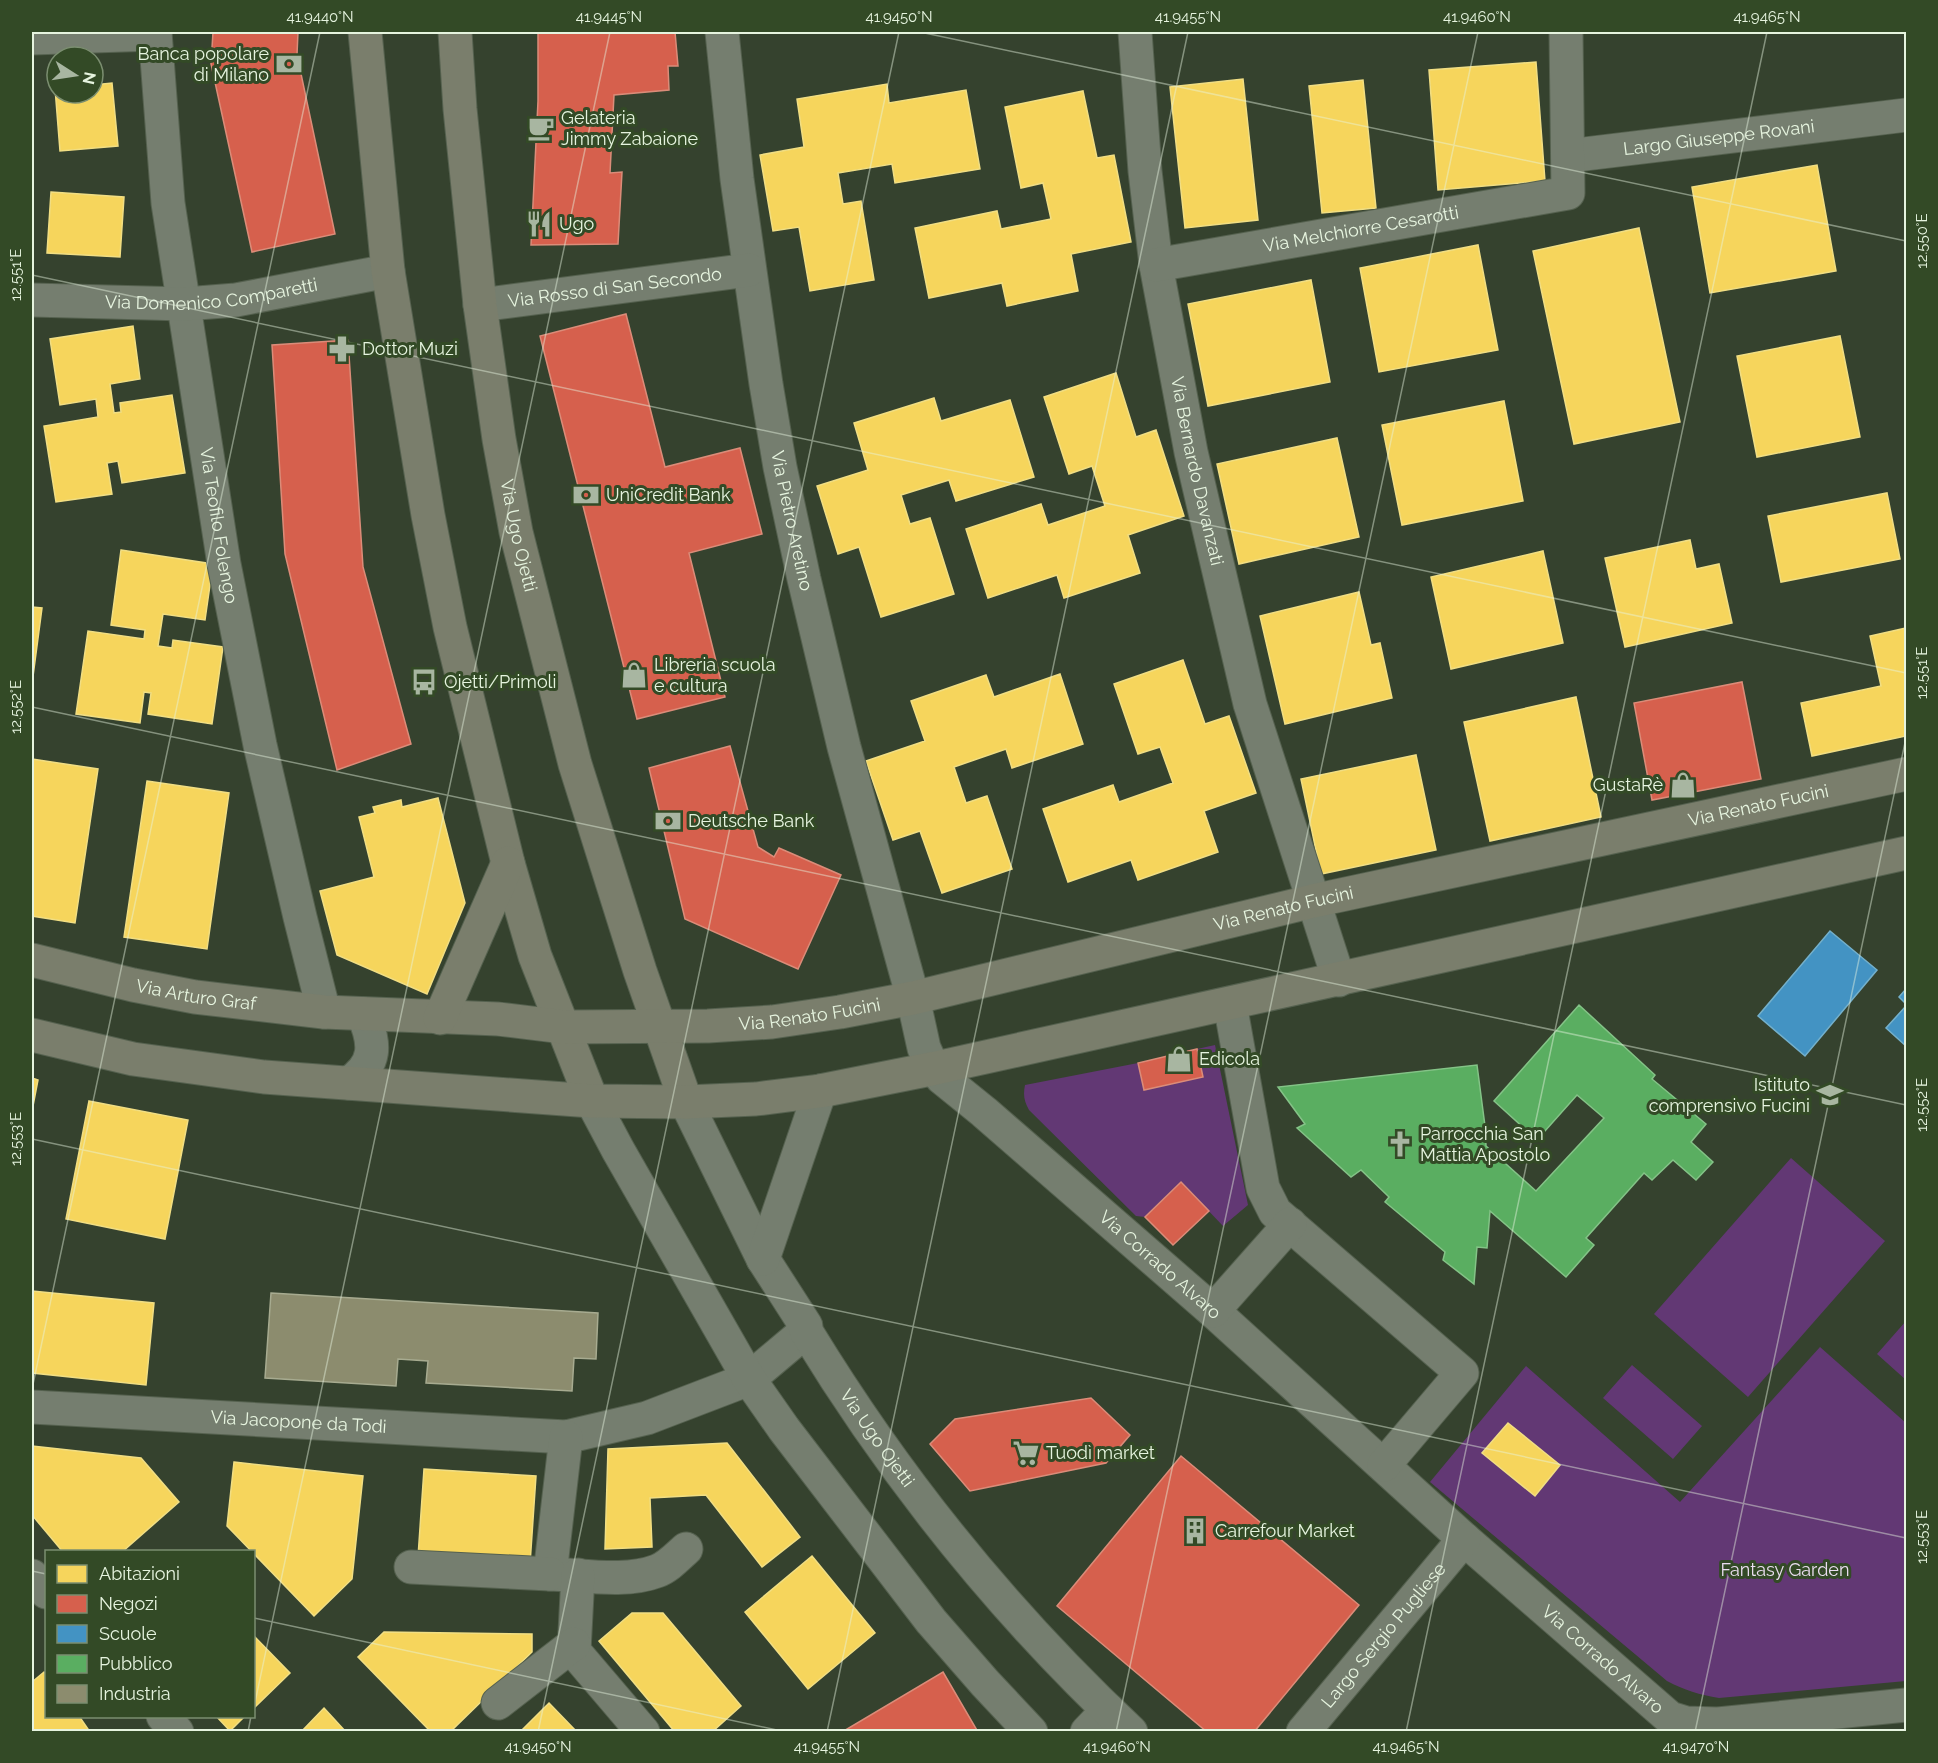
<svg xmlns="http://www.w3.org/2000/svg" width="1938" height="1763" viewBox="0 0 1938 1763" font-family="Raleway,sans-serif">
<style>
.green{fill:#623874}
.homes{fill:#f6d55c;stroke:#f1de83;stroke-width:1.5}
.shops{fill:#d6604d;stroke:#db8c79;stroke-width:1.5}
.schools{fill:#4393c3;stroke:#74b0cb;stroke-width:1.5}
.public{fill:#5aae61;stroke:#84c387;stroke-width:1.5}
.industry{fill:#8c8c6e;stroke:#a7ab90;stroke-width:1.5}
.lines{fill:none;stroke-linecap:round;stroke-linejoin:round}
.street-casing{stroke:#55614f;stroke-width:35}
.secondary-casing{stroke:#55614f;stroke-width:35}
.primary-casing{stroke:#55614f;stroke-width:35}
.street{stroke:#757e6f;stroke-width:33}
.secondary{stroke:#757e6f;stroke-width:33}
.primary{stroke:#7a7e6c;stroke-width:33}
.ticks{fill:none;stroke:#e6f4df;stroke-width:1.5;stroke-opacity:0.45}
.labels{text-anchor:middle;stroke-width:6;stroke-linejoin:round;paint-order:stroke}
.poi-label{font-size:18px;fill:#e6f4df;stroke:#334a26;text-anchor:start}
.street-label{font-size:18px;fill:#e6f4df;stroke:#334a26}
.park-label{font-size:18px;fill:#ebddf1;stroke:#334a26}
.neatline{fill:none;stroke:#e6f4df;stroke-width:2}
.ticks-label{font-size:15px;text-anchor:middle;fill:#e6f4df}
</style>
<rect width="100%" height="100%" fill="#35422e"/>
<!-- green -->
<path class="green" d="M1215 1045 1248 1205 1223 1226 1181 1182 1145 1217 1136 1216 1029 1110C1024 1101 1023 1095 1025 1085L1138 1063 1144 1090 1202 1077 1197 1049Z
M1791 1158 1885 1241 1748 1397 1654 1314Z
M1906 1321V1380L1877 1354Z
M1820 1347 1906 1423V1681L1719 1698C1700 1695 1684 1690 1667 1681L1430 1482 1526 1366 1680 1502Z
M1632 1365 1702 1426 1673 1459 1603 1398Z"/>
<!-- homes -->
<path class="homes" d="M1536 62 1545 181 1438 190 1429 70Z
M1243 79 1258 220 1185 228 1170 87Z
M1363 80 1376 208 1322 213 1309 86Z
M112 83 118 146 60 151 55 88H57V93H93V85Z
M887 84 889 103 966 90 980 169 895 183 892 164 838 173 843 204 861 201 874 280 810 291 799 227 773 231 760 155 804 147 797 99Z
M1083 91 1097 158 1114 155 1131 242 1071 254 1078 291 1007 306 1002 283 929 298 915 228 997 211 1001 229 1051 219 1043 183 1021 188 1005 107Z
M1817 165 1836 271 1710 293 1692 187Z
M51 192 124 197 120 257 47 253Z
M1639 228 1680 422 1574 444 1533 251Z
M1478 245 1498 350 1379 372 1360 268Z
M1311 280 1330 382 1208 406 1188 304Z
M133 326 140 379 110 384 114 413 121 412 120 403 172 395 185 473 122 483 118 461 107 463 112 494 56 502 44 426 98 417 96 399 60 405 50 339Z
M1840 336 1860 437 1757 457 1737 356Z
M1116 373 1136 437 1156 430 1184 516 1128 535 1140 573 1064 598 1057 575 988 598 966 529 1041 504 1048 525 1105 506 1092 466 1069 474 1044 397Z
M934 398 941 421 1010 400 1034 477 956 501 949 480 901 495 910 524 930 518 954 594 881 617 859 547 838 554 817 486 868 470 854 423Z
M1504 401 1523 501 1402 525 1382 425Z
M1337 438 1359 537 1239 564 1217 464Z
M1887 493 1900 559 1781 582 1768 516Z
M1690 540 1696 569 1719 564 1732 623 1625 647 1605 558Z
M121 550 213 564 205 620 163 614 158 646 172 648 173 640 223 647 212 724 148 714 151 693 144 692 140 723 76 714 88 631 144 639 145 630 111 625Z
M1543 551 1563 643 1451 669 1431 577Z
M1359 592 1371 645 1380 643 1392 698 1285 724 1260 616Z
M32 607 42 608 32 684Z
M1906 628V736L1812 756 1801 703 1881 686 1870 636Z
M1183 660 1205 724 1229 716 1256 793 1204 811 1218 852 1138 880 1131 860 1068 882 1043 809 1113 785 1119 802 1173 783 1160 747 1138 754 1114 684Z
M1060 674 1083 744 1012 768 1006 749 954 767 966 803 987 796 1012 869 942 893 920 831 893 840 866 761 925 741 911 701 986 675 994 697Z
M1576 697 1601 817 1490 841 1464 722Z
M1416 755 1436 850 1321 874 1301 779Z
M32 759 98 769 75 923 32 916Z
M147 781 229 793 207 949 124 937Z
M438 798 465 903 427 994 337 955 320 891 374 877 359 817 375 813 373 807 401 800 402 807Z
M32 1078 38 1080 32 1111Z
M89 1101 188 1120 165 1239 66 1219Z
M32 1291 154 1303 146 1385 32 1373Z
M1508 1423 1560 1465 1535 1496 1482 1453Z
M727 1443 800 1537 762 1567 706 1495 650 1498 652 1547 605 1549 608 1449Z
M32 1446 141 1458 179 1502 122 1552H63L32 1515Z
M234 1462 363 1476 352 1579 314 1616 227 1526Z
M424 1469 536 1476 530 1564 418 1557Z
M812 1556 875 1633 808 1689 745 1612Z
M632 1613H663L741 1706 712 1732H675L599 1641Z
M384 1632 532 1634V1652L450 1732H431L358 1657Z
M254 1636 290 1673 254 1708Z
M44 1672 46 1675V1716H79L90 1732H32V1682Z
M549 1703 577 1732H520Z
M324 1708 346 1732H301Z
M216 1716H245L230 1731Z"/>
<!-- shops -->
<path class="shops" d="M213 32H298L297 55 335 234 252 252 211 64Z
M538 32H675L678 66H668L669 90 614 95 610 173 622 172 618 244 531 245 538 101Z
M626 314 665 467 740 448 762 534 689 553 725 697 637 719 540 336Z
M348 340 363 567 411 744 337 770 285 554 272 345Z
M1742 682 1761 779 1652 800 1634 703Z
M730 746 758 847 774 857 779 848 841 875 798 969 685 919 649 768Z
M1197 1049 1203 1077 1144 1090 1138 1063Z
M1181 1182 1209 1211 1173 1245 1145 1217Z
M1091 1398 1130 1435 1106 1463 970 1491 930 1444 955 1419Z
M1181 1456 1359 1605 1254 1732H1207L1057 1606Z
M943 1672 978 1732H842Z"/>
<!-- schools -->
<path class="schools" d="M1830 931 1877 970 1805 1056 1758 1016Z
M1906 989V1004L1899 997Z
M1906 1006V1046L1886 1028Z"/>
<!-- public -->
<path class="public" d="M1579 1005 1655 1075 1652 1079 1706 1124 1691 1142 1713 1162 1696 1180 1673 1160 1652 1180 1644 1173 1586 1238 1594 1245 1566 1277 1490 1211 1487 1248 1477 1247 1474 1284 1443 1260 1445 1252 1385 1202 1389 1197 1361 1170 1351 1177 1297 1128 1305 1124 1278 1087 1477 1065 1485 1126 1486 1146 1536 1191 1604 1118 1577 1095 1537 1140 1494 1101Z"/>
<!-- industry -->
<path class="industry" d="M271 1293 598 1313 596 1359 574 1358 572 1391 426 1383 428 1361 398 1359 396 1386 265 1378Z"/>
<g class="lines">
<!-- street casing -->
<g class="street-casing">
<g id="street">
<path id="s1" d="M155 32 168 203 224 564 260 745 300 917 324 1012"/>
<path id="s2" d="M722 32 737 179 766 384 780 467 804 579 844 747 913 998 924 1048 929 1059 942 1078 984 1112 1213 1311 1464 1539 1670 1718 1686 1723 1718 1724 1906 1705"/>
<path id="s3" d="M1135 32 1145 171 1156 265 1191 452 1250 704 1339 980"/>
<path d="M32 38 155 34"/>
<path id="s4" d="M1568 156 1906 115"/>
<path id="s5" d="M1156 265 1568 193 1566 32"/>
<path id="s6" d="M32 300 185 304 236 300 388 271"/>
<path id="s7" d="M480 305 749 270"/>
<path d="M1230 1004 1263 1188 1275 1212 1462 1373 1384 1465"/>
<path d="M349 1083C377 1064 376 1044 363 1014"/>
<path d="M1213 1311 1290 1224"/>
<path id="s8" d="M32 1407 566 1437 647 1418 749 1379 806 1331"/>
<path d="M566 1437 550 1574C583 1575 626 1583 657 1571 668 1567 677 1557 686 1549"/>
<path d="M411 1567 550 1574"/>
<path d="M578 1575 574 1651 643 1732"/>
<path d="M32 1576 46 1592"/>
<path d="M498 1703 574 1644"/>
<path d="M163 1716 177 1732"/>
<path d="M1087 1732 1108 1710"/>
<path id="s9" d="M1303 1732 1464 1539"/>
</g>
</g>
<!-- secondary casing -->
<g class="secondary-casing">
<g id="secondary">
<path d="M592 1101 618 1150 749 1379 784 1429 931 1621 985 1683 1031 1732"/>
<path id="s10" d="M686 1102 763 1259 806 1326V1331C895 1477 1005 1614 1131 1732"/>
<path d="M763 1259 820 1091"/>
</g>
</g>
<!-- primary casing -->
<g class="primary-casing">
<g id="primary">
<path d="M365 32 388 271 428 515 450 627 508 863 535 956 592 1101"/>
<path id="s11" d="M455 32 460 109 480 305 499 439 516 532 575 764 640 971 686 1102"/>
<path id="s12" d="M32 960 133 985 195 997 324 1012 498 1019 564 1027 708 1026 772 1022 840 1012 913 998 1313 901 1906 774"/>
<path d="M440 1018 508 863"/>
<path d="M32 1035 133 1059 264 1077 592 1101 686 1102 756 1099 820 1091 936 1068 1906 853"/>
</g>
</g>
<!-- street -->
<use href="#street" class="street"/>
<!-- secondary -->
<use href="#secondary" class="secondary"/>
<!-- primary -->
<use href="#primary" class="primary"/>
</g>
<!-- ticks -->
<path class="ticks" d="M920 32 1906 241M32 275 1906 673M32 707 1906 1105M32 1139 1906 1538M32 1389 320 32M32 1571 46 1574M254 1618 786 1732M254 1707 610 32M248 1732 251 1716M538 1732 899 32M827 1732 1188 32M1116 1732 1478 32M1406 1732 1767 32M1695 1732 1906 738"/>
<!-- icons -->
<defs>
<g id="bank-bare" transform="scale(2.07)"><path d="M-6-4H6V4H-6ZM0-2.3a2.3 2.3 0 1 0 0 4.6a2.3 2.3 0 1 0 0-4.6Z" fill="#a8b6a1" stroke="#334a26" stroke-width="2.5" paint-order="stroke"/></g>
<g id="cafe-bare" transform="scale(2.07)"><path d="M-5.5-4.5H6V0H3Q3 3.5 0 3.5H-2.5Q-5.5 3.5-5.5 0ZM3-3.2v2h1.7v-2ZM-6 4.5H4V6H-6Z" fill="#a8b6a1" stroke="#334a26" stroke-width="2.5" paint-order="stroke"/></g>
<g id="restaurant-bare" transform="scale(2.07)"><path d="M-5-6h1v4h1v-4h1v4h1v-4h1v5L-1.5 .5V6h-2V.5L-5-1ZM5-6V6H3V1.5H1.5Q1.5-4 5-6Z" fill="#a8b6a1" stroke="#334a26" stroke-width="2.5" paint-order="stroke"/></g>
<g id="pharmacy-bare" transform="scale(2.07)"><path d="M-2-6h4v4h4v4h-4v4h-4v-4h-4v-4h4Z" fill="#a8b6a1" stroke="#334a26" stroke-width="2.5" paint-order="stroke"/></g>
<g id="shop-bare" transform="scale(2.07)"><path d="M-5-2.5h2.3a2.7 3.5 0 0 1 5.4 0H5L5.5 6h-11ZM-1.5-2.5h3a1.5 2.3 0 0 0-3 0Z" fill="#a8b6a1" stroke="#334a26" stroke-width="2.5" paint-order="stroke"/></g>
<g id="bus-bare" transform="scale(2.07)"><path d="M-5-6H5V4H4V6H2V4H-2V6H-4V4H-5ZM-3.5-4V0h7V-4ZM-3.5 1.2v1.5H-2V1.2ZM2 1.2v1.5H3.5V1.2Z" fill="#a8b6a1" stroke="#334a26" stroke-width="2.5" paint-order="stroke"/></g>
<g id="school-bare" transform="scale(2.07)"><path d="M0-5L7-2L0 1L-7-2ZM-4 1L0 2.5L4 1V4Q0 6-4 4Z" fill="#a8b6a1" stroke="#334a26" stroke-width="2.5" paint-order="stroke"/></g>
<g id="church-bare" transform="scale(2.07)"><path d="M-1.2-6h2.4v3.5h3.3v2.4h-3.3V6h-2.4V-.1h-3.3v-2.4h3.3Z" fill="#a8b6a1" stroke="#334a26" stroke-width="2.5" paint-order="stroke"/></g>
<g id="supermarket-bare" transform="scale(2.07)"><path d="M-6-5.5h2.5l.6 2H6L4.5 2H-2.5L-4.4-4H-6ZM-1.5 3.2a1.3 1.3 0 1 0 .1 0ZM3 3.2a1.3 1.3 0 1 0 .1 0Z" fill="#a8b6a1" stroke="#334a26" stroke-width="2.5" paint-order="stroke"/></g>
<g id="building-bare" transform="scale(2.07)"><path d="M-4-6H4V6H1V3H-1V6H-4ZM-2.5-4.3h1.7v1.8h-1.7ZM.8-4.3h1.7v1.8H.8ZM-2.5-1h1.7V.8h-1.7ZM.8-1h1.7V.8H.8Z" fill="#a8b6a1" stroke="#334a26" stroke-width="2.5" paint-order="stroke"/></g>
</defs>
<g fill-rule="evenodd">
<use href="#bank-bare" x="289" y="64"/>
<use href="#cafe-bare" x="541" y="128"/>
<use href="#restaurant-bare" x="539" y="224"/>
<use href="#pharmacy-bare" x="342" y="349"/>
<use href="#bank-bare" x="586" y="495"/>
<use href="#shop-bare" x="634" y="675"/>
<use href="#bus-bare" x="424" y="682"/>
<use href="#shop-bare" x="1683" y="785"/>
<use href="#bank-bare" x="668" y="821"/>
<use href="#shop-bare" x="1179" y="1059"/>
<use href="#school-bare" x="1830" y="1095"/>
<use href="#church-bare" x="1400" y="1144"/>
<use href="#supermarket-bare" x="1026" y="1453"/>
<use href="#building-bare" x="1195" y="1531"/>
</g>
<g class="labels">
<!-- poi labels -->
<g class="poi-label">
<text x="269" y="60" text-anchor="end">Banca popolare<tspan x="269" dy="21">di Milano</tspan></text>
<text x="561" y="124">Gelateria<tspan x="561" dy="21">Jimmy Zabaione</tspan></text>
<text x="559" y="230">Ugo</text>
<text x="362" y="355">Dottor Muzi</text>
<text x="606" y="501">UniCredit Bank</text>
<text x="654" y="671">Libreria scuola<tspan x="654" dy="21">e cultura</tspan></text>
<text x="444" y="688">Ojetti/Primoli</text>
<text x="1663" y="791" text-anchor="end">GustaRè</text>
<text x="688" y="827">Deutsche Bank</text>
<text x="1199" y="1065">Edicola</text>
<text x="1810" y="1091" text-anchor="end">Istituto<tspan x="1810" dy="21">comprensivo Fucini</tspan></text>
<text x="1420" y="1140">Parrocchia San<tspan x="1420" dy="21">Mattia Apostolo</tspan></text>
<text x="1046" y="1459">Tuodì market</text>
<text x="1215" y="1537">Carrefour Market</text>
</g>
<!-- street labels -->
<g class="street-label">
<text dy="6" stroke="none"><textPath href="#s4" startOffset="152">Largo Giuseppe Rovani</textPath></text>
<text dy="6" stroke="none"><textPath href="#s5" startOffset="208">Via Melchiorre Cesarotti</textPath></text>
<text dy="6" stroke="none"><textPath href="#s7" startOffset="136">Via Rosso di San Secondo</textPath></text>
<text dy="6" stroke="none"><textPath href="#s6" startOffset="180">Via Domenico Comparetti</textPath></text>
<text dy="6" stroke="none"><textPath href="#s3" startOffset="444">Via Bernardo Davanzati</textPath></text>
<text dy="6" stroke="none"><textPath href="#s2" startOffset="494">Via Pietro Aretino</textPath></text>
<text dy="6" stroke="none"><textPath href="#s1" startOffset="498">Via Teofilo Folengo</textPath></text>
<text dy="6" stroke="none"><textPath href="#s11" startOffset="508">Via Ugo Ojetti</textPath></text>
<text dy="6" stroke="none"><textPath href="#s12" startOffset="1756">Via Renato Fucini</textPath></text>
<text dy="6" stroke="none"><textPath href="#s12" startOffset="1270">Via Renato Fucini</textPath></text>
<text dy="6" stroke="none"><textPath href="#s12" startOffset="168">Via Arturo Graf</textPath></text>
<text dy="6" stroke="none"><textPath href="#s12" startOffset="784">Via Renato Fucini</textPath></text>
<text dy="6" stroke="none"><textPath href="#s2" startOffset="1360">Via Corrado Alvaro</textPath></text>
<text dy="6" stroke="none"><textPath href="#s8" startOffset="267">Via Jacopone da Todi</textPath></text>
<text dy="6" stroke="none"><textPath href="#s10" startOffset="388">Via Ugo Ojetti</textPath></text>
<text dy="6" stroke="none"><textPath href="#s9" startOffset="126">Largo Sergio Pugliese</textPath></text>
<text dy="6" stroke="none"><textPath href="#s2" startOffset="1953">Via Corrado Alvaro</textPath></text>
</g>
<!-- park labels -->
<g class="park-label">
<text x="1785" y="1576">Fantasy Garden</text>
</g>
</g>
<!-- border -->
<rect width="1938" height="1763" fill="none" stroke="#334a26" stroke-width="66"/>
<!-- legend -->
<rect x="45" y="1550" width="210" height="168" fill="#334a26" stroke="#7b8e70" stroke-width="1.5"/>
<rect x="57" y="1565" width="30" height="18" fill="#f6d55c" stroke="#7b8e70" stroke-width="1.5"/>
<text x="99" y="1580" font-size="18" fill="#e6f4df">Abitazioni</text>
<rect x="57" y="1595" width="30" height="18" fill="#d6604d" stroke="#7b8e70" stroke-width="1.5"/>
<text x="99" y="1610" font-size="18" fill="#e6f4df">Negozi</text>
<rect x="57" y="1625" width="30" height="18" fill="#4393c3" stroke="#7b8e70" stroke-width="1.5"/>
<text x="99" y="1640" font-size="18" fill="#e6f4df">Scuole</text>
<rect x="57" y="1655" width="30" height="18" fill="#5aae61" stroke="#7b8e70" stroke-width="1.5"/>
<text x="99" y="1670" font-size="18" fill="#e6f4df">Pubblico</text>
<rect x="57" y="1685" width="30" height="18" fill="#8c8c6e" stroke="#7b8e70" stroke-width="1.5"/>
<text x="99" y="1700" font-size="18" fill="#e6f4df">Industria</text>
<!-- north arrow -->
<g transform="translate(75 75) rotate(102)"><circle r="28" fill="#334a26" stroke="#7b8e70" stroke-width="1.5"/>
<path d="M0-4.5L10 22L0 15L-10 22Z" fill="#a8b6a1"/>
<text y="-9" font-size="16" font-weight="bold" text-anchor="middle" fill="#e6f4df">N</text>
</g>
<rect x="33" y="33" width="1872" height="1697" class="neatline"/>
<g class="ticks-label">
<text x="320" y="22">41.9440°N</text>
<text x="609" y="22">41.9445°N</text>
<text x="899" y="22">41.9450°N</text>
<text x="1188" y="22">41.9455°N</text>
<text x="1477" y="22">41.9460°N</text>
<text x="1767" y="22">41.9465°N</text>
<text transform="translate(1922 241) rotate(-90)" y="5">12.550°E</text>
<text transform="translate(16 275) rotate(-90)" y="5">12.551°E</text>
<text transform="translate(1922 673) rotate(-90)" y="5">12.551°E</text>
<text transform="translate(16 707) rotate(-90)" y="5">12.552°E</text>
<text transform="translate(1922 1105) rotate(-90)" y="5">12.552°E</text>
<text transform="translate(16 1139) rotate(-90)" y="5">12.553°E</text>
<text transform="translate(1922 1537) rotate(-90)" y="5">12.553°E</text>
<text x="538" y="1752">41.9450°N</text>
<text x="827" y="1752">41.9455°N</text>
<text x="1117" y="1752">41.9460°N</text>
<text x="1406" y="1752">41.9465°N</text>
<text x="1696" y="1752">41.9470°N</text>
</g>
</svg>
